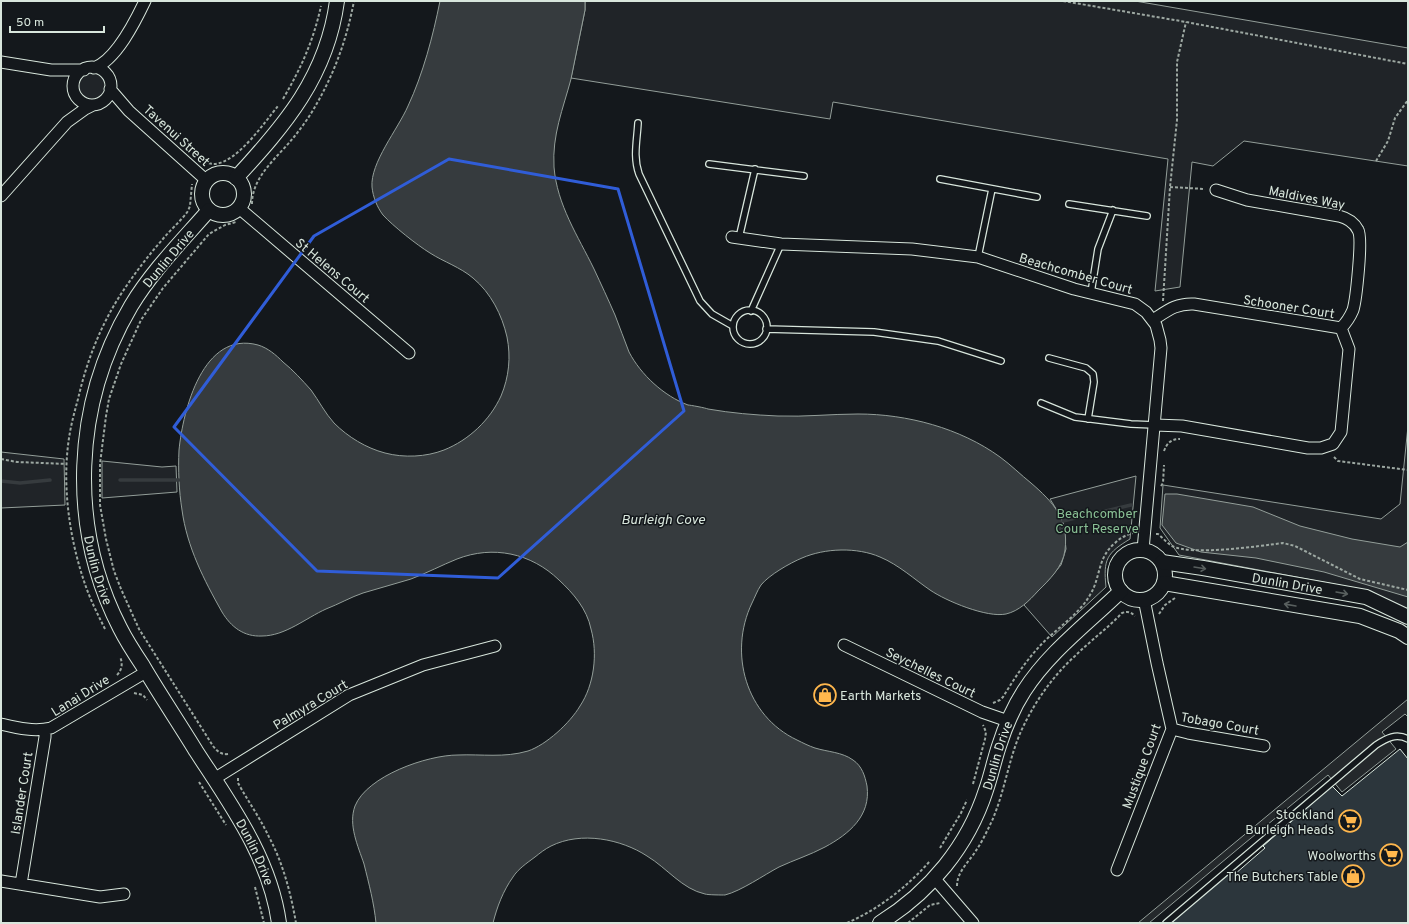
<svg xmlns="http://www.w3.org/2000/svg" width="1409" height="924" viewBox="0 0 1409 924" font-family="Overpass,sans-serif">
<style>
.green{fill:#202428;stroke:#939e99}
.parking{fill:#24282b;stroke:#939e99}
.water{fill:#363b3e;stroke:#939e99}
.lines{fill:none;stroke-linecap:round;stroke-linejoin:round}
.stream{stroke:#363b3e;stroke-width:3.5}
.building{fill:#2c363c;stroke:#d8e6dc}
.service-casing{stroke:#d8e6dc;stroke-width:8}
.minor-casing{stroke:#d8e6dc;stroke-width:13}
.tertiary-casing{stroke:#d8e6dc;stroke-width:16}
.path{stroke:#9da8a2;stroke-width:2;stroke-dasharray:3 2;stroke-linecap:butt}
.service{stroke:#14181c;stroke-width:5.5}
.minor{stroke:#14181c;stroke-width:11}
.tertiary{stroke:#14181c;stroke-width:14}
.oneway{stroke:#59605f}
.marked{fill:none;stroke:#305dd8;stroke-width:3;stroke-linejoin:round}
.labels{text-anchor:middle;stroke-width:3;stroke-linejoin:round;paint-order:stroke}
.street-label{font-size:13px;fill:#d8e6dc;stroke:#14181c}
.park-label{font-size:13px;fill:#8ac095;stroke:#14181c}
.poi-label{font-size:13px;fill:#d8e6dc;stroke:#14181c;text-anchor:end}
.water-label{font-size:14px;font-style:italic;fill:#d8e6dc;stroke:#14181c}
</style>
<rect width="100%" height="100%" fill="#14181c"/>
<!-- green -->
<path class="green" d="M585 1H1135L1408 48V166L1244 141 1213 166 1192 162 1180 287 1155 291 1168 159 833 102 830 119 571 78 585 10Z
M77 86a15 15 0 1 1 30 0a15 15 0 1 1-30 0Z
M1408 426V612L1371 591 1179 555 1160 528 1163 485 1381 519 1400 504Z
M1 452 64 459 65 505 1 508Z
M102 461 162 467 176 466 177 492 102 498Z
M1136 476 1130 539C1107 553 1103 559 1106 587L1052 637 1024 605 1045 584 1061 565 1066 549 1063 520 1050 499Z"/>
<!-- parking -->
<path class="parking" d="M1408 699V717L1405 714 1382 732 1396 749 1342 792 1328 775 1245 843 1149 923H1138Z"/>
<!-- water -->
<path class="water" d="M440 1H585V10C580 33 576 56 571 79 563 109 552 135 554 167 557 205 578 236 594 269 601 284 608 299 615 315 620 327 624 340 629 352 641 375 664 396 688 405 690 405 706 408 708 409 731 413 754 415 778 416 805 417 831 414 858 414 907 414 960 428 1000 457 1011 465 1021 475 1031 483 1053 502 1069 519 1065 550 1063 567 1049 580 1038 591 1029 601 1019 611 1006 614 987 618 946 601 930 590 914 579 899 565 880 557 857 547 825 548 802 558 790 563 769 575 761 585 757 591 755 597 752 603 728 653 746 716 797 740 803 743 809 746 815 748 828 752 842 752 853 760 862 766 865 776 867 786 871 816 849 834 825 847 810 855 794 860 779 867 764 875 741 891 725 895 722 895 708 895 705 894 682 889 667 868 647 856 621 839 581 831 551 846 545 849 540 853 535 857 527 863 518 869 513 877 503 891 497 907 493 923H376C374 903 369 884 364 864 358 846 348 825 355 806 367 776 427 755 458 755 482 754 504 758 528 751 546 745 570 723 580 706 594 685 598 654 591 629 587 609 573 593 559 580 531 553 493 545 457 559 442 565 427 573 411 579 395 584 379 588 363 593 351 597 339 604 326 609 306 618 285 636 262 636 244 637 231 627 222 612 204 580 187 547 182 510 179 491 178 470 179 450 183 410 203 330 258 345 268 348 276 355 283 362 293 370 302 380 311 390 319 401 325 413 334 423 348 437 366 448 385 453 404 458 426 457 444 450 469 440 490 420 501 396 509 377 511 357 507 337 502 315 491 293 473 278 460 267 444 262 430 253 417 245 393 226 383 215 377 207 373 197 372 187 370 163 398 129 408 106 423 74 433 36 440 1Z
M1165 494H1177L1253 507 1300 526 1352 539 1400 547 1408 542V597L1324 572 1256 558 1201 552 1176 543 1162 525Z"/>
<g class="lines">
<!-- stream -->
<path class="stream" d="M120 480H179
M1 481 20 483 50 480
M1063 521 1131 505"/>
</g>
<!-- building -->
<path class="building" d="M1400 749 1408 759V923H1171L1232 870 1235 874 1265 848 1263 846 1332 786 1342 796Z"/>
<g class="lines">
<!-- service casing -->
<g class="service-casing">
<path id="service" d="M638 123C637 141 633 157 639 174L700 301 712 314 733 326
M709 164 804 176
M940 179 1037 197
M1069 204 1147 216
M739 238 755 169
M978 257 992 189
M1091 293 1098 249 1113 210
M733 327a17 17 0 1 1 34 0a17 17 0 1 1-34 0Z
M751 311 781 244
M766 329 874 332 938 341 1001 361
M1049 358 1086 368 1093 374 1094 382 1088 419
M1041 403 1075 417 1131 424 1155 425
M1166 923 1376 745C1387 738 1396 733 1408 739"/>
</g>
<!-- minor casing -->
<g class="minor-casing">
<path id="minor" d="M1 62 51 70H84
M73 86a19 19 0 1 1 38 0a19 19 0 1 1-38 0Z
M94 68C116 60 135 22 145 1
M110 89 129 111 207 181
M1216 190 1247 200 1339 216C1347 218 1354 222 1358 230 1363 238 1356 300 1353 310 1350 317 1346 323 1341 328
M1 196 67 122 85 109 93 105
M239 208 409 353
M732 237 781 244 912 249 978 257 1074 289 1135 304 1146 312 1156 325 1160 340 1161 348 1143 550
M1153 320C1167 311 1176 303 1194 304L1341 328 1349 349 1341 432 1333 444 1321 448H1308L1182 426 1155 425
M844 645 982 712 1008 721
M1 724C18 728 34 732 51 728L146 672
M1172 729 1188 733 1264 746
M214 779 349 695 423 665 495 646
M1117 870 1172 729 1157 663 1144 599
M935 879 973 923
M1 881 100 897 124 894
M21 884 45 737V730"/>
</g>
<!-- tertiary casing -->
<g class="tertiary-casing">
<g id="tertiary">
<circle cx="223" cy="194" r="21"/>
<path d="M236 178C285 125 327 76 337 1"/>
<path id="s1" d="M209 210C182 241 152 271 131 306 73 404 68 527 120 628 127 642 135 654 143 666 160 695 179 723 196 751 231 805 270 858 279 923"/>
<circle cx="1140" cy="575" r="25"/>
<path id="s2" d="M1162 562 1203 568 1366 597 1408 617"/>
<path d="M1164 583 1360 616 1399 631 1408 637"/>
<path id="s3" d="M880 923C930 892 968 846 986 790 991 776 994 761 999 746 1005 727 1013 708 1024 691 1049 652 1088 623 1121 591"/>
</g>
</g>
<!-- path -->
<path class="path" d="M1063 1 1186 22 1408 64
M283 99C301 68 313 42 321 6
M1376 161 1388 141 1395 118 1408 100
M204 162C207 163 211 164 214 164 237 163 264 123 278 106
M1170 187 1205 189
M252 204C252 176 278 157 294 137 302 127 310 116 316 105 335 72 347 38 354 1
M1163 301 1170 187 1177 120V62L1186 22
M1164 451C1167 443 1171 439 1180 439
M1334 457 1338 461 1408 470
M1 459 17 462 67 464
M1161 486 1163 483 1164 465
M1408 498V513
M1156 534H1158C1163 538 1167 543 1172 546 1192 556 1259 546 1283 543L1295 546 1360 579 1408 590
M1159 614 1165 605 1175 598
M105 629C98 615 91 601 86 587 69 539 61 482 70 432 72 421 75 410 78 399 87 360 101 324 123 291 135 273 148 256 162 240 170 230 181 221 188 211L190 206 192 184
M117 675C122 670 123 663 120 657
M134 693 143 695 147 700
M993 703 1000 700 1003 697C1014 679 1025 662 1039 647 1055 629 1078 616 1090 595 1101 577 1097 558 1115 543 1120 538 1126 535 1133 533
M228 754C221 755 217 751 213 746L139 629 121 589 114 571 106 539 100 505V464L106 416 109 399 121 364 141 320 163 288 209 234 225 225 236 222
M238 778V783C248 801 260 818 269 837 283 863 291 894 296 923
M199 782 226 825
M973 784 985 739 986 732 983 725
M940 848 961 813 967 800
M957 886C957 871 970 861 977 849 982 842 986 833 990 825 1005 794 1008 758 1023 727 1036 700 1053 676 1075 656 1090 641 1108 628 1122 613 1128 611 1131 612 1135 616
M255 887 264 923
M847 923C879 909 907 887 930 861
M908 923 930 905 940 903"/>
<!-- service -->
<use href="#service" class="service"/>
<!-- minor -->
<use href="#minor" class="minor"/>
<!-- tertiary -->
<use href="#tertiary" class="tertiary"/>
</g>
<!-- one-way arrows -->
<defs><path id="oneway-shaft" d="M-6 0H5M1.5-3L5.5 0L1.5 3" fill="none" stroke-width="1.6" stroke-linecap="round" stroke-linejoin="round"/></defs>
<g class="oneway">
<use href="#oneway-shaft" transform="translate(1200 568) rotate(9)"/>
<use href="#oneway-shaft" transform="translate(1342 593) rotate(10)"/>
<use href="#oneway-shaft" transform="translate(1290 605) rotate(-170)"/>
</g>
<!-- marked area -->
<path class="marked" d="M449 159 618 189 684 411 498 578 317 571 174 427 314 236Z"/>
<!-- icons -->
<defs>
<g id="shop-ring" transform="scale(1.15)"><circle r="9.5" fill="#14181c" stroke="#ffb74d" stroke-width="1.5"/><path d="M-5-2.5h2.3a2.7 3.5 0 0 1 5.4 0H5L5.5 6h-11ZM-1.5-2.5h3a1.5 2.3 0 0 0-3 0Z" fill="#ffb74d"/></g>
<g id="supermarket-ring" transform="scale(1.15)"><circle r="9.5" fill="#14181c" stroke="#ffb74d" stroke-width="1.5"/><path d="M-6-5.5h2.5l.6 2H6L4.5 2H-2.5L-4.4-4H-6ZM-1.5 3.2a1.3 1.3 0 1 0 .1 0ZM3 3.2a1.3 1.3 0 1 0 .1 0Z" fill="#ffb74d"/></g>
</defs>
<g fill-rule="evenodd">
<use href="#shop-ring" x="825" y="695"/>
<use href="#supermarket-ring" x="1350" y="821"/>
<use href="#supermarket-ring" x="1391" y="855"/>
<use href="#shop-ring" x="1353" y="876"/>
</g>
<g class="labels">
<!-- street labels -->
<g class="street-label">
<text transform="translate(177 135) rotate(42)" y="5">Tavenui Street</text>
<text transform="translate(1307 197) rotate(11)" y="5">Maldives Way</text>
<text transform="translate(168 258) rotate(-50)" y="5">Dunlin Drive</text>
<text transform="translate(333 270) rotate(40)" y="5">St Helens Court</text>
<text transform="translate(1076 273) rotate(16)" y="5">Beachcomber Court</text>
<text transform="translate(1289 306) rotate(9)" y="5">Schooner Court</text>
<text dy="5" stroke="none"><textPath href="#s1" startOffset="398">Dunlin Drive</textPath></text>
<text dy="5" stroke="none"><textPath href="#s2" startOffset="127">Dunlin Drive</textPath></text>
<text transform="translate(931 672) rotate(26)" y="5">Seychelles Court</text>
<text transform="translate(80 695) rotate(-32)" y="5">Lanai Drive</text>
<text transform="translate(310 704) rotate(-31)" y="5">Palmyra Court</text>
<text transform="translate(1220 723) rotate(10)" y="5">Tobago Court</text>
<text dy="5" stroke="none"><textPath href="#s3" startOffset="210">Dunlin Drive</textPath></text>
<text transform="translate(1141 766) rotate(-70)" y="5">Mustique Court</text>
<text transform="translate(21 793) rotate(-81)" y="5">Islander Court</text>
<text dy="5" stroke="none"><textPath href="#s1" startOffset="722">Dunlin Drive</textPath></text>
</g>
<!-- park labels -->
<g class="park-label">
<text x="1097" y="518">Beachcomber<tspan x="1097" dy="15">Court Reserve</tspan></text>
</g>
<!-- poi labels -->
<g class="poi-label">
<text x="840" y="700" text-anchor="start">Earth Markets</text>
<text x="1334" y="819">Stockland<tspan x="1334" dy="15">Burleigh Heads</tspan></text>
<text x="1376" y="860">Woolworths</text>
<text x="1338" y="881">The Butchers Table</text>
</g>
<!-- water labels -->
<g class="water-label">
<text x="663" y="524">Burleigh Cove</text>
</g>
</g>
<!-- border -->
<rect width="1409" height="924" fill="none" stroke="#d8e6dc" stroke-width="4"/>
<!-- scale -->
<path d="M10 26v6h94v-6" fill="none" stroke="#d8e6dc" stroke-width="2"/>
<text x="16" y="26" font-size="12" fill="#d8e6dc" stroke="#14181c" stroke-width="3" paint-order="stroke">50 m</text>
</svg>
